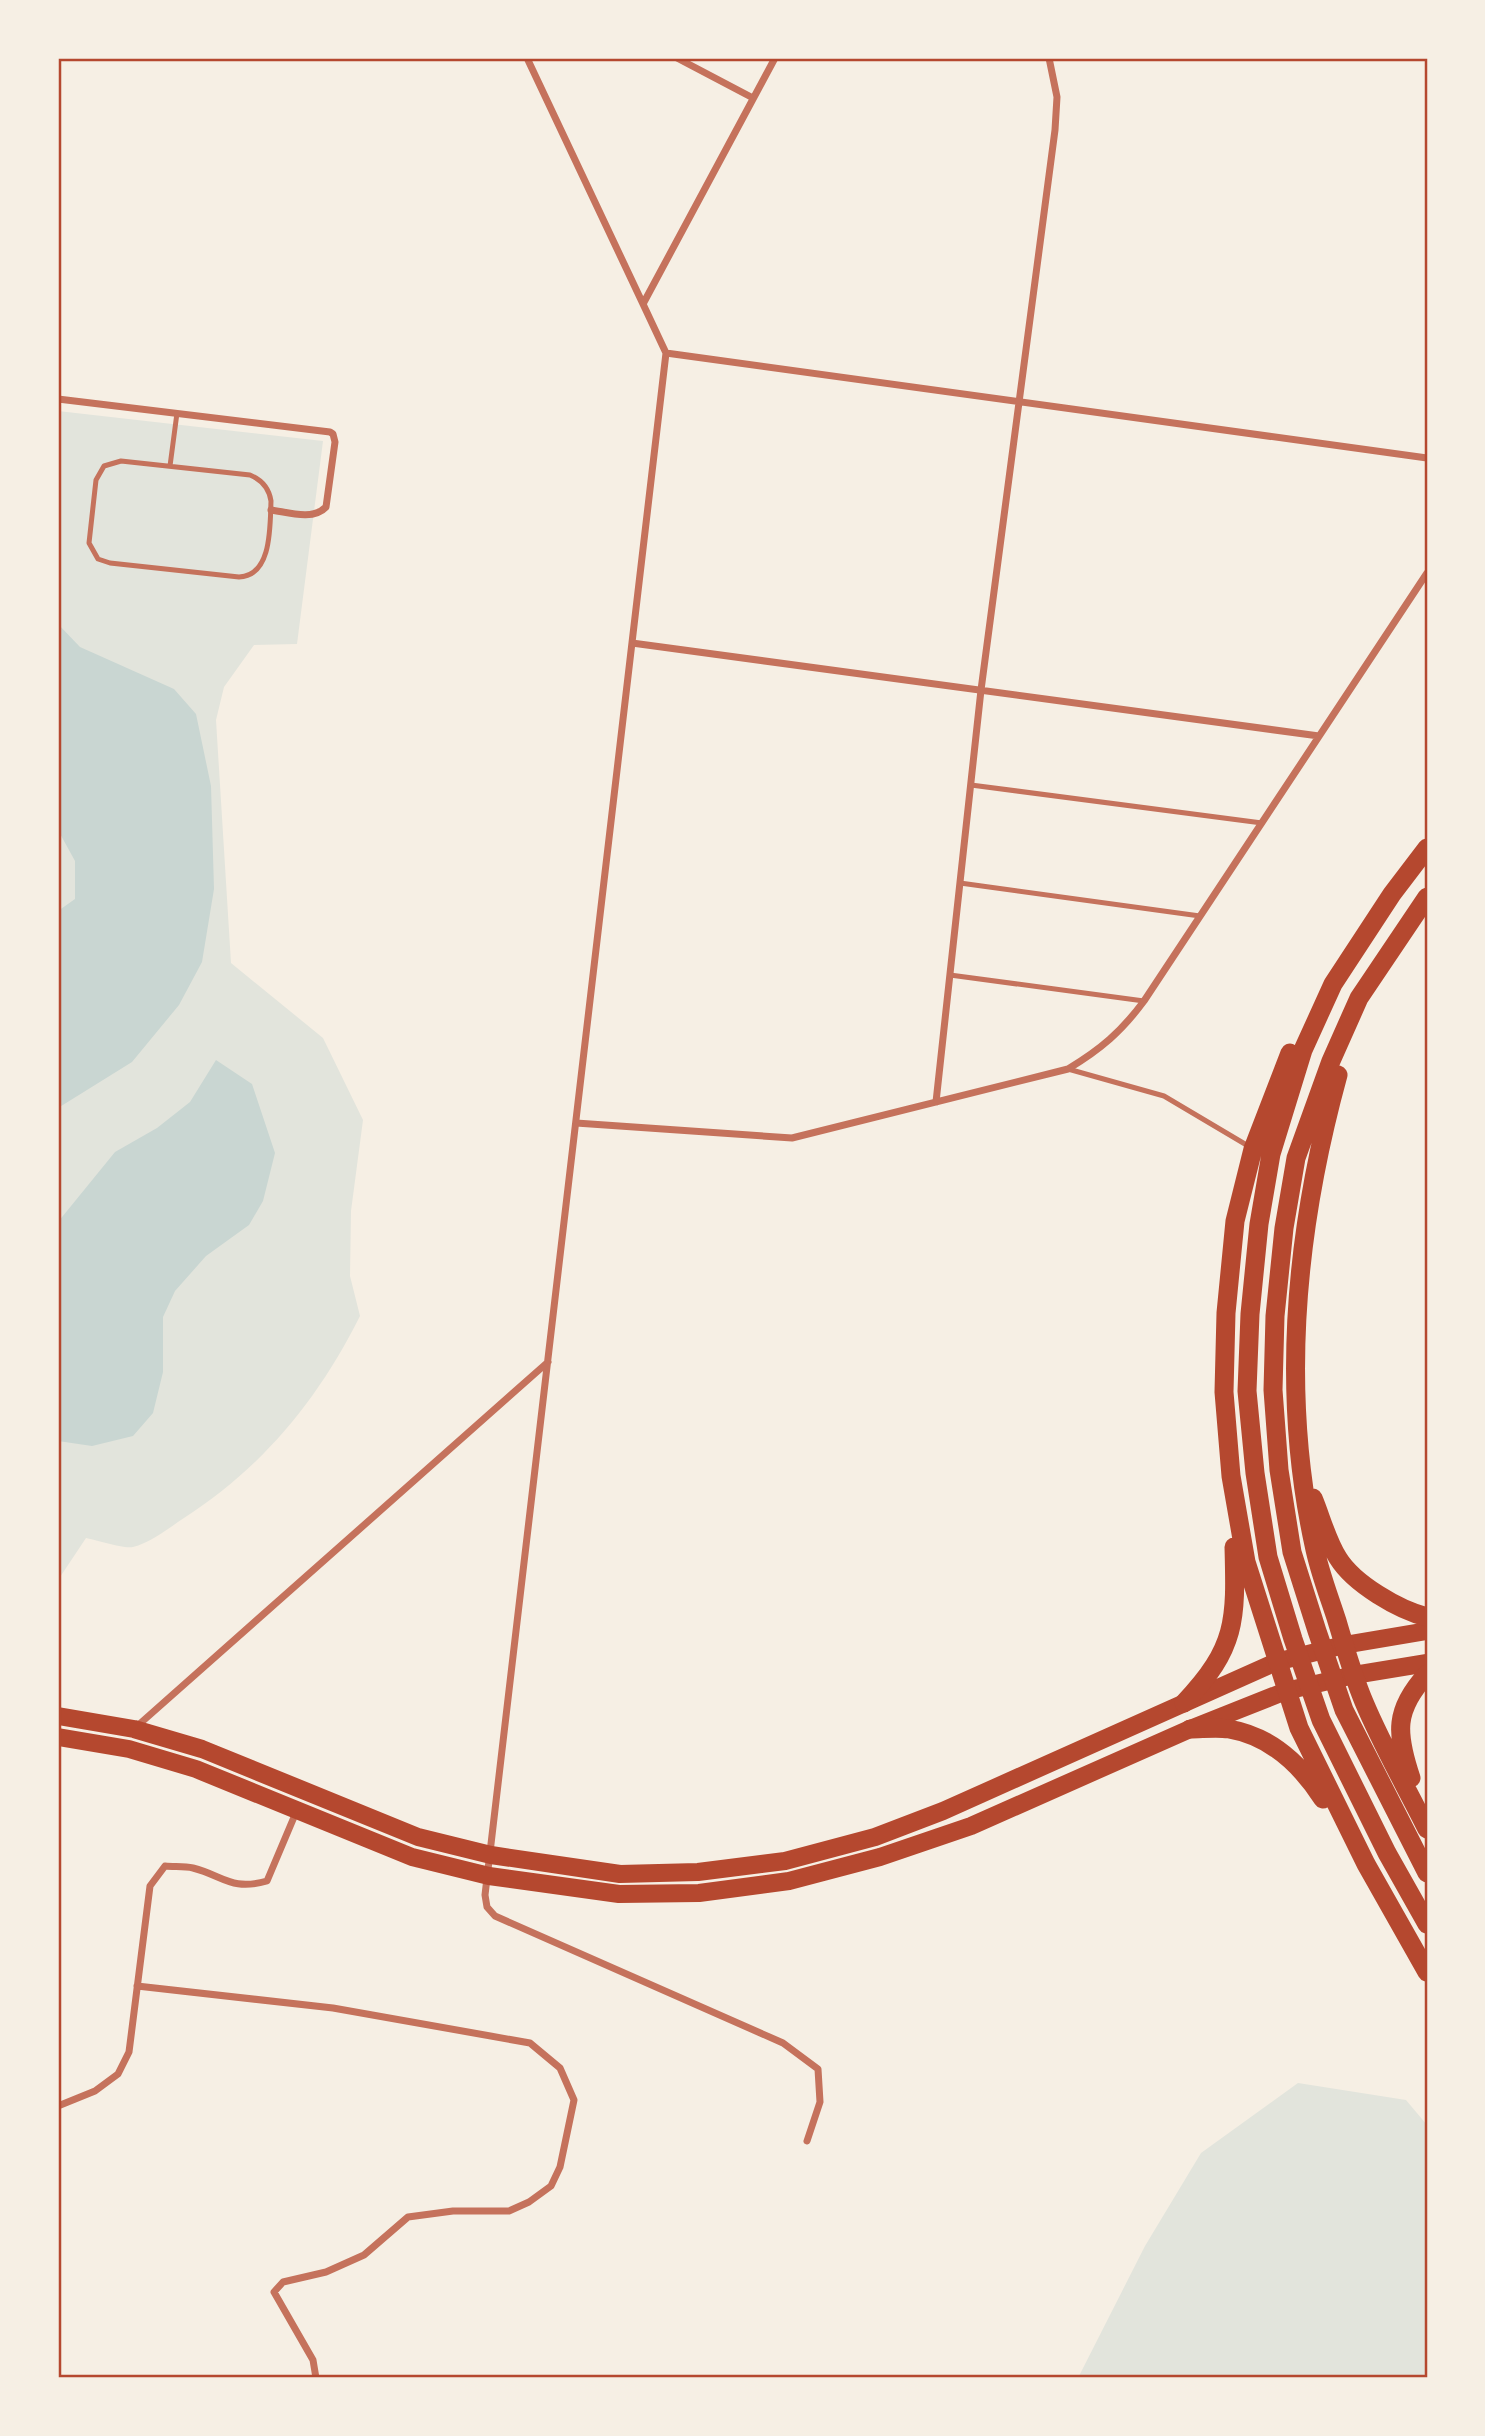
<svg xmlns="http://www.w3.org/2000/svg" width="1485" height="2436" viewBox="0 0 1485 2436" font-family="'Fira Sans',sans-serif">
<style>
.green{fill:#e2e4dc}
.water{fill:#c9d6d2}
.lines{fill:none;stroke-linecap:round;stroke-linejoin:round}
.service{stroke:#c5725c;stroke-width:5}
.minor{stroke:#c5725c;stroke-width:7}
.primary{stroke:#b5482f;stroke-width:18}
.trunk{stroke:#b5482f;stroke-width:19}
.neatline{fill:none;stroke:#b5482f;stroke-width:2.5}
</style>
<rect width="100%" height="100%" fill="#f6efe4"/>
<!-- green -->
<path class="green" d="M58 411 323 441 297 644 254 645 224 687 216 720 231 963 323 1038 363 1120 351 1211 350 1276 360 1316C318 1400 262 1468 184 1518 169 1528 150 1543 133 1547 123 1549 97 1540 86 1538L58 1580Z
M1298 2083 1406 2100 1427 2125V2378H1078L1145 2246 1201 2153Z"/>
<!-- water -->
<path class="water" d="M58 624 80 647 174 689 196 714 211 786 214 889 202 962 179 1005 132 1062 58 1108V911L75 899V861L58 830Z
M216 1060 252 1084 275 1153 263 1201 249 1225 206 1256 175 1291 163 1317V1372L153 1413 133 1436 92 1446 58 1441V1222L115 1152 157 1128 190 1102Z"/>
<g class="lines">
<!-- service -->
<path class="service" d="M121 461 250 475C262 480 269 488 271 501 270 526 272 576 239 577L110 563 98 559 89 543 96 480 104 466Z
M170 466 177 413
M971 785 1262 823
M960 883 1200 916
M950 975 1144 1001
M1068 1069 1164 1096 1250 1147"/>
<!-- minor -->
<path class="minor" d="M527 58 643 304
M677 58 753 98
M775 58 643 304 666 353 485 1895 487 1907 495 1916 783 2043 818 2069 820 2102 807 2141
M666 353 1427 458
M58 399 330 432 333 434 335 442 326 507C313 521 287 512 271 510
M632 643 1319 736
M936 1102 981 690 1055 130 1057 97 1049 58
M576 1123 792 1138 1068 1069C1101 1049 1121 1032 1144 1001L1427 573
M135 1728 548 1362
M137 1986 333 2008 530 2043 560 2068 574 2100 560 2167 551 2186 529 2202 509 2211H453L408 2217 364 2255 326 2272 283 2282 274 2292 313 2360 316 2378
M58 2106 95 2091 118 2074 129 2052 150 1886 165 1866C174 1867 184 1866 193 1868 224 1876 231 1891 267 1881L297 1810"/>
<!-- primary -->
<path class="primary" d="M58 1716 134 1729 202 1749 418 1837 491 1855 620 1874 698 1872 785 1861 875 1837 943 1811 1276 1662 1344 1645 1427 1631
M58 1737 129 1749 196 1769 412 1857 489 1876 619 1894 699 1893 789 1881 880 1857 971 1826 1190 1729 1286 1691 1354 1675 1427 1663"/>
<!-- trunk -->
<path class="trunk" d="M1427 848 1392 894 1333 984 1303 1050 1271 1154 1259 1224 1250 1314 1247 1391 1255 1473 1268 1557 1293 1639 1321 1720 1387 1853 1427 1924
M1427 897 1359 998 1331 1061 1296 1158 1284 1228 1275 1316 1273 1390 1279 1470 1292 1552 1317 1631 1344 1710 1427 1873
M1290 1053 1253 1149 1235 1221 1226 1313 1224 1392 1231 1476 1246 1562 1299 1728 1366 1864 1427 1972
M1338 1075C1296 1228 1280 1389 1314 1545 1319 1571 1329 1596 1337 1621 1345 1648 1353 1676 1364 1702 1382 1745 1406 1787 1427 1829
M1313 1498C1321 1517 1327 1541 1338 1558 1354 1584 1399 1610 1427 1617
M1184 1703C1237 1647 1236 1620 1234 1547
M1190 1729C1202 1729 1217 1727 1229 1729 1270 1736 1301 1765 1323 1799
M1411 1778C1396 1733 1394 1710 1427 1674"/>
</g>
<!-- border -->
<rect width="1485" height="2436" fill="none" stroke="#f6efe4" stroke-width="119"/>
<rect x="60" y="60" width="1366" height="2316" class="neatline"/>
</svg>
